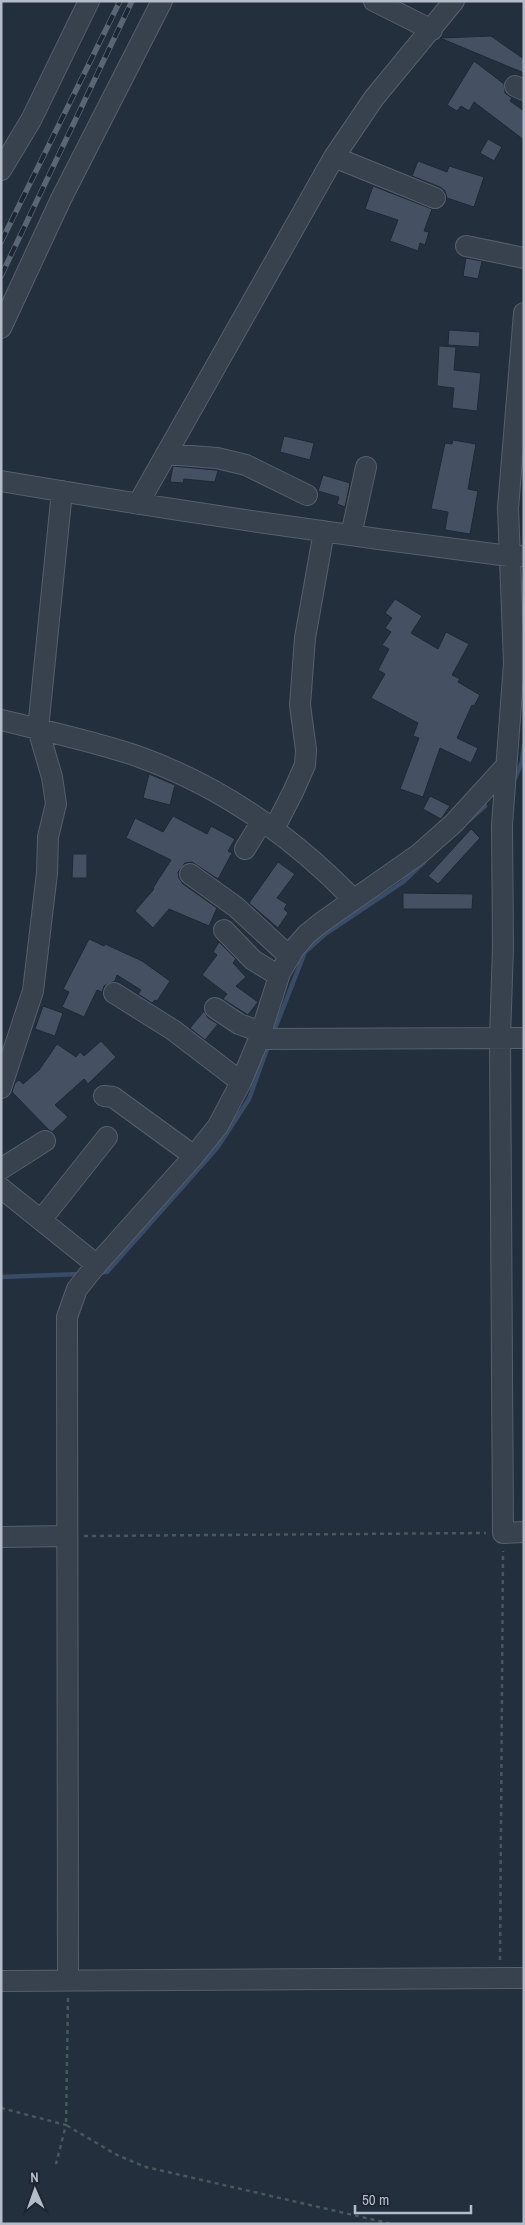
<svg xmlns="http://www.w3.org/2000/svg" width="525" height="2225" viewBox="0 0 525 2225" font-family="'Archivo Narrow',sans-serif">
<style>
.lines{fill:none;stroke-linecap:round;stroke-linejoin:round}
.stream{stroke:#394c67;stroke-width:4.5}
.building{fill:#455162;stroke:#1f2835}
.minor-casing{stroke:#565f6c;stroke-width:22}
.path{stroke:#44595c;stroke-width:2.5;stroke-dasharray:4 4;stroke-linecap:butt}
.minor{stroke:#38414e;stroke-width:20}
.rail-casing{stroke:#5a6575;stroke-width:5.5}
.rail{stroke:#1d2633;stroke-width:4;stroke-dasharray:11;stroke-linecap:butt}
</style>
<rect width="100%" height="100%" fill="#242f3e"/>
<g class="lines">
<!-- stream -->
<path class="stream" d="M514 780 522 762 524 745
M468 821 485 806
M274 1031 305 952 324 935 403 882 424 862
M100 1272H107L217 1148 249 1099 267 1049
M1 1277 80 1274"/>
</g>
<!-- building -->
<path class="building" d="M491 36 524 59V73L440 38Z
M474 61 504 84 505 93 512 98 510 101 524 111V140L474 102 469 111 461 106 457 111 447 105Z
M488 139 502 147 494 161 480 153Z
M418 161 447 172 449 166 484 177 474 207 447 198 445 191 440 187 412 176Z
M373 186 432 209 424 231 429 232 425 245 420 243 418 251 390 241 398 220 365 209Z
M466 258 482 261 478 279 463 276Z
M449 330 480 332 479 347 448 345Z
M439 346 456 347 454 370 481 373 477 411 452 408 454 388 437 386Z
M284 436 314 443 310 460 280 452Z
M453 440 476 444 468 489 478 491 470 534 445 530 448 512 431 509 445 443 452 444Z
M173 466 215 470H218L215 482 184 479 183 483 170 482Z
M323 475 350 483 345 507 337 504 339 497 318 491Z
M395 599 422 616 411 633 438 649 446 632 469 644 452 675 460 679 458 682 480 695 474 706 472 705 457 738 478 748 471 763 440 748 423 797 400 789 419 738 413 736 418 723 371 698 385 674 378 670 389 649 382 645 391 632 385 628 392 618 385 613Z
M149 774 175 785 170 805 143 798Z
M430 796 450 806 441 819 423 809Z
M173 816 207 834 211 826 235 839 228 851 232 853 218 879 192 862 185 863 178 872 179 878 183 884 217 908 209 926 169 909 153 928 135 911 154 889 153 888 171 860 126 838 135 818 163 832Z
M471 829 480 838 438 884 428 876Z
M73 854H87V878H72Z
M278 862 295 874 277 898 287 904 284 909 288 913 278 928 249 903Z
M403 893 473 894 472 909H403Z
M89 939 104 946 105 944 142 961 170 981 157 1001 155 1000 152 1003 138 994 141 990 117 975 115 981 104 986 102 992 97 990 84 1017 62 1007 69 992 63 989Z
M219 942 236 959 233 963 246 977 236 986 258 1002 248 1015 223 999 227 994 202 975 217 955 213 952Z
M43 1006 63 1013 55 1036 35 1029Z
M204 1011 208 1018 218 1024 205 1040 190 1028Z
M101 1041 116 1057 88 1084 84 1079 55 1105 68 1117 52 1132 49 1130 12 1092 15 1083 19 1080 23 1084 39 1070 57 1044 76 1057 80 1052 84 1056Z"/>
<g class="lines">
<!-- minor casing -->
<g class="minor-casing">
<path id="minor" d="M374 1 432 30
M515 86 524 90
M334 157 435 198
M1 170 31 120 89 1
M466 246 524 258
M524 313 508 508 514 663 502 825 503 947 500 1038 503 1533 524 1532
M1 328 61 199 162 1
M166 454 217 458 246 465 307 495
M1 481C170 510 339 535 509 556H524
M138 504 334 157 374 98 454 1
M351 535 366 467
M1 720C46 731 93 741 137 756 221 786 292 836 353 899
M274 829 293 792 305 765 306 750 300 705 305 638 324 531
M245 849 262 821
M190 874 236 907 290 957
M224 930 253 960 279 976
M114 993 173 1030 241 1082
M215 1008 239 1024 261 1032
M259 1039 524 1038
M1 1088 33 991 47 873 48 837 56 804 52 777 38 729 62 491
M104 1096 113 1097 194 1156
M1 1169 45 1141
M1 1188 97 1265
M41 1220 107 1137
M1 1537 67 1536
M68 1980 67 1317 77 1289 93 1269 194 1156 218 1126 241 1082 259 1039 280 973 294 949 307 934 322 922 419 854 454 823 505 767
M1 1981 524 1978"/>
</g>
<!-- path -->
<path class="path" d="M84 1536 486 1533
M500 1960 503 1551
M68 1998 66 2125 117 2155 146 2167 392 2224
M1 2108 66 2125 56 2164"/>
<!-- minor -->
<use href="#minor" class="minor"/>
<!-- rail casing -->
<g class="rail-casing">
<path id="rail" d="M1 242 120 1
M1 276 132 1"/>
</g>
<!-- rail -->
<use href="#rail" class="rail"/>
</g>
<!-- border -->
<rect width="525" height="2225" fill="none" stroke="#b4bcc9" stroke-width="5"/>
<!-- north arrow -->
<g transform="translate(35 2190) rotate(358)" stroke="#1d2633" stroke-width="4" paint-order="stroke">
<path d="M0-4L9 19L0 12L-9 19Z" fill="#b4bcc9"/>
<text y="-8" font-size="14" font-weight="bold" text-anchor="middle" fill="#b4bcc9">N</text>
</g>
<!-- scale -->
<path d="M355 2205v8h116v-8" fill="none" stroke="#b4bcc9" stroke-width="2.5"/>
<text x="362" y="2205" font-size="15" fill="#b4bcc9" stroke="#1d2633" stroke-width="4" paint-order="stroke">50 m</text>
</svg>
